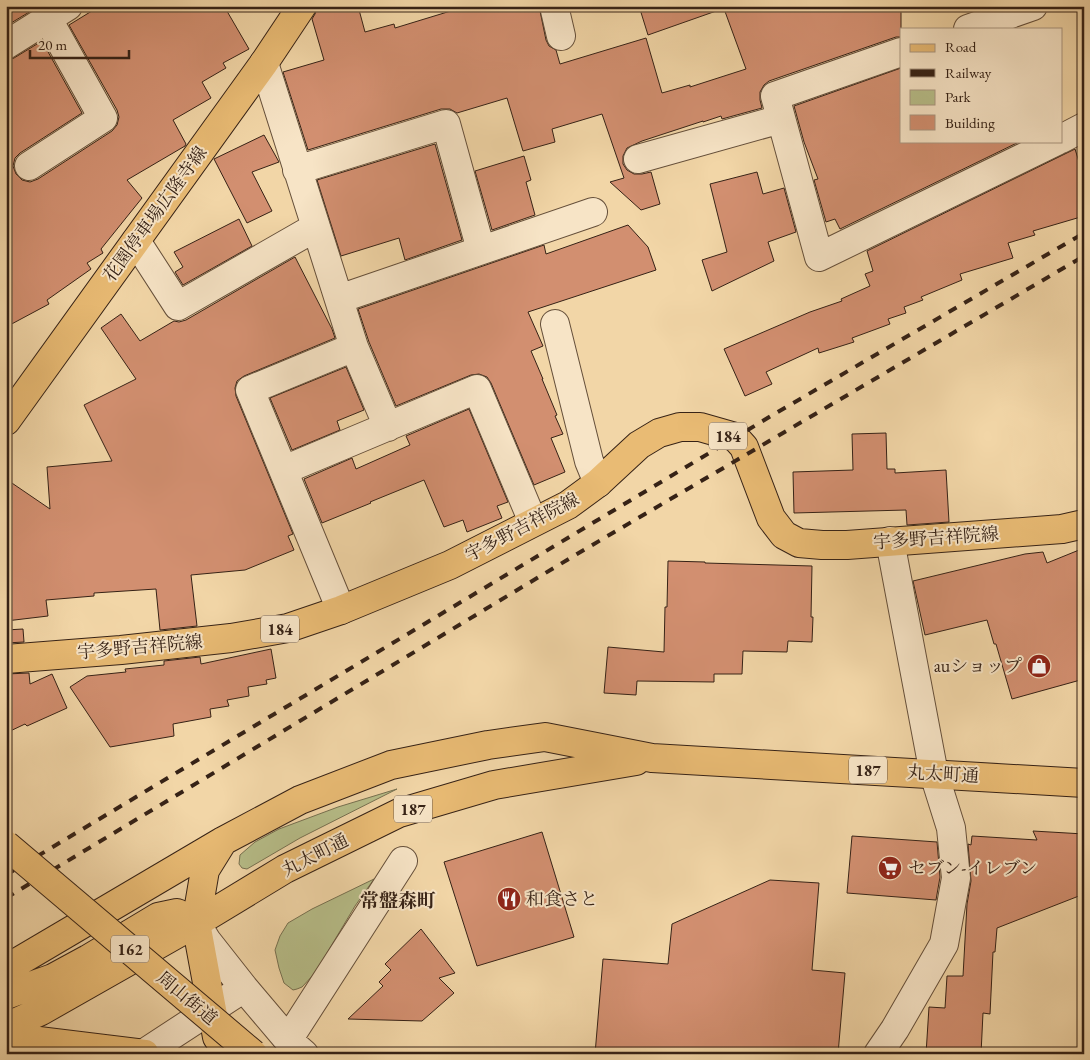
<svg xmlns="http://www.w3.org/2000/svg" width="1090" height="1060" viewBox="0 0 1090 1060" font-family="'EB Garamond','Noto Serif JP',serif">
<style>
.green{fill:#b7be89;stroke:#767050}
.building{fill:#d28f70;stroke:#362216}
.lines{fill:none;stroke-linecap:round;stroke-linejoin:round}
.minor-casing{stroke:#654f3a;stroke-width:30}
.major-casing{stroke:#362216;stroke-width:30}
.highway-casing{stroke:#362216;stroke-width:30}
.minor{stroke:#f7e4c6;stroke-width:28}
.major{stroke:#e9bb74;stroke-width:28}
.highway{stroke:#e9bb74;stroke-width:28}
.rail{stroke:#362216;stroke-width:4;stroke-dasharray:9 9;stroke-linecap:butt}
.highway-bridge-casing{stroke:#362216;stroke-width:30;stroke-linecap:butt}
.highway-bridge{stroke:#e9bb74;stroke-width:28}
.labels{text-anchor:middle;stroke-width:4;stroke-linejoin:round;paint-order:stroke}
.shield{fill:#f7e4c6;stroke:#705c4b;stroke-width:1}
.shield-label{font-size:16px;font-weight:bold;fill:#362216}
.street-label{font-size:18px;fill:#362216;stroke:#f7e4c6}
.poi-label{font-size:18px;fill:#362216;stroke:#f7e4c6;text-anchor:start}
.neighbourhood-label{font-size:19px;font-weight:bold;fill:#362216;stroke:#f7e4c6}
</style>
<rect width="100%" height="100%" fill="#f2d6a7"/>
<filter id="stains"><feTurbulence type="fractalNoise" baseFrequency=".004" numOctaves="4"/><feColorMatrix values="0 0 0 0 .2 0 0 0 0 .09 0 0 0 0 .02 0 0 0 .5 -.17"/></filter>
<radialGradient id="worn" r=".72"><stop offset=".6" stop-color="#630" stop-opacity="0"/><stop offset="1" stop-color="#630" stop-opacity=".3"/></radialGradient>
<!-- green -->
<path class="green" d="M397 789 300 838 247 869 242 868 239 864 240 855 255 842 279 829 338 807Z
M374 879 355 906 315 973 302 987 297 989 293 990 284 983 279 968 275 950 280 936 288 923 312 909Z"/>
<!-- building -->
<path class="building" d="M6 6H28L31 11 6 26Z
M100 6H224L249 49 223 63 226 68 202 82 211 98 173 120 186 144 185 146 127 180 142 198 101 249 103 253 87 263 91 269 47 300 49 304 6 327V61L14 58 42 41 82 113 20 153 15 158 13 166 16 174 22 180 30 182 38 179 112 131 117 125 119 117 117 110 69 25Z
M318 6H358L365 32 394 24 395 28 467 6H539L546 40 549 46 556 50 560 64 646 38 662 93 690 85V87L746 69 723 6H901V37H896L769 81 764 85 760 92V100L762 108 722 119 721 116 703 122V121L642 141 627 148 623 156V164L627 170 634 174H642L651 172 660 204 641 210 610 182 624 178 602 114 552 129 555 142 523 151 507 98 457 113 450 109H441L308 150 283 72 324 60 312 19 315 14Z
M639 6H718L719 10 648 35Z
M901 68V141H1021L840 229 835 219 826 222 814 180 818 179 804 142 794 106Z
M264 135 279 162 252 172 272 211 247 223 214 159Z
M435 144 462 240 405 260 399 238 341 256 317 180Z
M1075 149 1084 178V216L1033 231 1035 235 1008 243 1013 258 960 274 962 280 921 297 923 300 904 307 906 313 888 319 890 324 852 338 854 342 819 353 818 348 766 372 772 384 745 396 724 349 810 312 842 301 841 299 870 286 865 274 873 271 867 251Z
M524 156 531 180 526 182 535 215 492 230 475 171Z
M757 172 763 194 784 188 796 232 768 242 774 261 712 291 702 260 727 252 710 184Z
M239 219 252 246 183 285 175 272 183 267 174 252Z
M628 225 648 247 656 270 528 312 543 346 531 351 543 379H542L557 415 555 416 563 434 551 438 565 472 534 485 491 383 487 377 479 374 471 375 396 406 369 342 358 309 544 245 546 254Z
M295 257 332 329 335 338 244 376 237 381 235 388 236 396 293 534 288 536 294 550 245 570 191 575 197 626 160 630 156 589 94 593V596L46 600 48 616 6 621V479L50 509 47 467 112 461 84 405 136 379 101 328 121 314 140 341 174 321 179 322 186 320Z
M346 367 364 410 337 421 340 430 292 450 270 398Z
M469 409 508 502 497 506 502 518 467 532 463 520 444 527 424 480 370 502 371 503 322 523 304 479 352 458 356 469 410 445 406 436Z
M886 433 887 469H895V473L946 470 949 522 907 525 906 510 794 513 793 472 853 470 852 434Z
M1084 548V679L1012 699 996 644H994L987 620 925 635 913 581 1025 554 1043 552 1047 563Z
M668 561 705 562V563L812 566 811 617H813L812 642 788 641 787 652 743 651 742 674H714V682L637 681 636 695 604 693 608 647 664 652 665 607H667Z
M23 629 24 642 6 643V630Z
M271 649 276 678 266 680 267 684 248 687 249 696 227 700 229 706 210 709 211 717 173 724 174 736 110 747 70 687 87 676 126 672 125 669 164 665V661L200 657 201 664Z
M29 673 30 684 52 674 67 708 27 726 25 724 6 733V674Z
M1033 831 1084 834V894L997 928 995 952H993L990 1014 983 1013 981 1054H926L929 1007 945 1008 947 976H963L967 904 971 881 968 844 971 845 972 836 1037 840Z
M542 832 574 937 477 966 444 862Z
M852 836 937 842 940 877 936 900 847 893Z
M770 880 819 883 812 970 845 973 838 1054H595L603 959 668 964 672 924Z
M421 929 455 973 439 978 454 993 422 1021 348 1019 383 986 379 982 391 970 385 964Z"/>
<g class="lines">
<!-- minor casing -->
<g class="minor-casing">
<path id="minor" d="M554 6 561 36
M968 29 1033 6
M6 45 68 6
M901 52 775 96 819 257 1057 141
M264 63 354 347 250 390 341 610
M1061 139 1084 127
M638 159 781 119
M29 166 103 118 48 19
M297 170 446 124 481 250
M136 241 178 306 316 227
M339 299 593 212
M555 324 589 461 598 483
M354 347 388 427
M284 470 477 389 533 522
M196 923 207 941 244 988 288 1040 304 1054
M288 1040 403 861
M143 1054 244 988
M878 1054 895 1029 944 944 956 878 951 828 934 774 890 541"/>
</g>
<!-- major casing -->
<g class="major-casing">
<path id="major" d="M6 421 264 63 302 6
M6 659 121 650 231 638 288 628 341 610 450 565 568 505 598 483 639 445 659 433 680 427H700L735 437 744 447 771 518 784 535 799 543 822 545H847L1062 529 1084 524
M196 923 205 870 223 841
M6 969 223 841 300 800 391 765 488 745 545 737 652 758 1084 783
M6 995 53 978 88 959 158 917 177 913 196 923
M6 1027 41 1011 196 923 285 869 399 813 494 785 636 761"/>
</g>
<!-- highway casing -->
<g class="highway-casing">
<path id="highway" d="M196 923 217 1037 228 1054
M6 1037 145 1054"/>
</g>
<!-- minor -->
<use href="#minor" class="minor"/>
<!-- major -->
<use href="#major" class="major"/>
<!-- highway -->
<use href="#highway" class="highway"/>
<!-- rail -->
<path class="rail" d="M6 875 771 416 1084 233
M6 898 577 554 1084 256"/>
<!-- highway-bridge casing -->
<g class="highway-bridge-casing">
<path id="highway-bridge" d="M6 845 253 1054"/>
</g>
<!-- highway-bridge -->
<use href="#highway-bridge" class="highway-bridge"/>
</g>
<!-- icons -->
<defs>
<g id="shop-disc" transform="scale(1.25)"><circle r="9.5" fill="#8f2418" stroke="#f7e4c6"/><path d="M-5-2.5h2.3a2.7 3.5 0 0 1 5.4 0H5L5.5 6h-11ZM-1.5-2.5h3a1.5 2.3 0 0 0-3 0Z" fill="#fff"/></g>
<g id="supermarket-disc" transform="scale(1.25)"><circle r="9.5" fill="#8f2418" stroke="#f7e4c6"/><path d="M-6-5.5h2.5l.6 2H6L4.5 2H-2.5L-4.4-4H-6ZM-1.5 3.2a1.3 1.3 0 1 0 .1 0ZM3 3.2a1.3 1.3 0 1 0 .1 0Z" fill="#fff"/></g>
<g id="restaurant-disc" transform="scale(1.25)"><circle r="9.5" fill="#8f2418" stroke="#f7e4c6"/><path d="M-5-6h1v4h1v-4h1v4h1v-4h1v5L-1.5 .5V6h-2V.5L-5-1ZM5-6V6H3V1.5H1.5Q1.5-4 5-6Z" fill="#fff"/></g>
</defs>
<g fill-rule="evenodd">
<use href="#shop-disc" x="1039" y="666"/>
<use href="#supermarket-disc" x="890" y="868"/>
<use href="#restaurant-disc" x="509" y="899"/>
</g>
<g class="labels">
<!-- shield labels -->
<g class="shield">
<rect x="709" y="422.5" width="38" height="27" rx="4"/>
<rect x="261" y="615.5" width="38" height="27" rx="4"/>
<rect x="849" y="756.5" width="38" height="27" rx="4"/>
<rect x="394" y="795.5" width="38" height="27" rx="4"/>
<rect x="111" y="935.5" width="38" height="27" rx="4"/>
</g>
<g class="shield-label">
<text x="728" y="442">184</text>
<text x="280" y="635">184</text>
<text x="868" y="776">187</text>
<text x="413" y="815">187</text>
<text x="130" y="955">162</text>
</g>
<!-- street labels -->
<g class="street-label">
<text transform="translate(155 214) rotate(-54)" y="6">花園停車場広隆寺線</text>
<text transform="translate(522 527) rotate(-28)" y="6">宇多野吉祥院線</text>
<text transform="translate(936 538) rotate(-4)" y="6">宇多野吉祥院線</text>
<text transform="translate(140 647) rotate(-5)" y="6">宇多野吉祥院線</text>
<text transform="translate(943 774) rotate(3)" y="6">丸太町通</text>
<text transform="translate(315 855) rotate(-27)" y="6">丸太町通</text>
<text transform="translate(187 998) rotate(40)" y="6">周山街道</text>
</g>
<!-- poi labels -->
<g class="poi-label">
<text x="1022" y="672" text-anchor="end">auショップ</text>
<text x="908" y="874">セブン-イレブン</text>
<text x="526" y="905">和食さと</text>
</g>
<!-- neighbourhood labels -->
<g class="neighbourhood-label">
<text x="398" y="907">常盤森町</text>
</g>
</g>
<!-- margin -->
<rect width="1090" height="1060" fill="none" stroke="#f2d6a7" stroke-width="25"/>
<rect x="8" y="8" width="1075" height="1045" fill="none" stroke="#362216" stroke-width="2.5"/>
<rect x="12" y="12" width="1065" height="1035" fill="none" stroke="#362216"/>
<!-- legend -->
<rect x="900" y="28" width="162" height="115" fill="#f7e4c6" stroke="#aa9680"/>
<rect x="910" y="44" width="25" height="8" fill="#e9bb74" stroke="#aa9680"/>
<text x="945" y="52" font-size="15" fill="#362216">Road</text>
<rect x="910" y="69" width="25" height="8" fill="#362216" stroke="#aa9680"/>
<text x="945" y="78" font-size="15" fill="#362216">Railway</text>
<rect x="910" y="90" width="25" height="15" fill="#b7be89" stroke="#aa9680"/>
<text x="945" y="102" font-size="15" fill="#362216">Park</text>
<rect x="910" y="115" width="25" height="15" fill="#d28f70" stroke="#aa9680"/>
<text x="945" y="128" font-size="15" fill="#362216">Building</text>
<!-- scale -->
<path d="M30 50v8h99v-8" fill="none" stroke="#362216" stroke-width="2.5"/>
<text x="38" y="50" font-size="15" fill="#362216" stroke="#f7e4c6" stroke-width="4" paint-order="stroke">20 m</text>
<rect width="100%" height="100%" filter="url(#stains)"/>
<rect width="100%" height="100%" fill="url(#worn)"/>
</svg>
